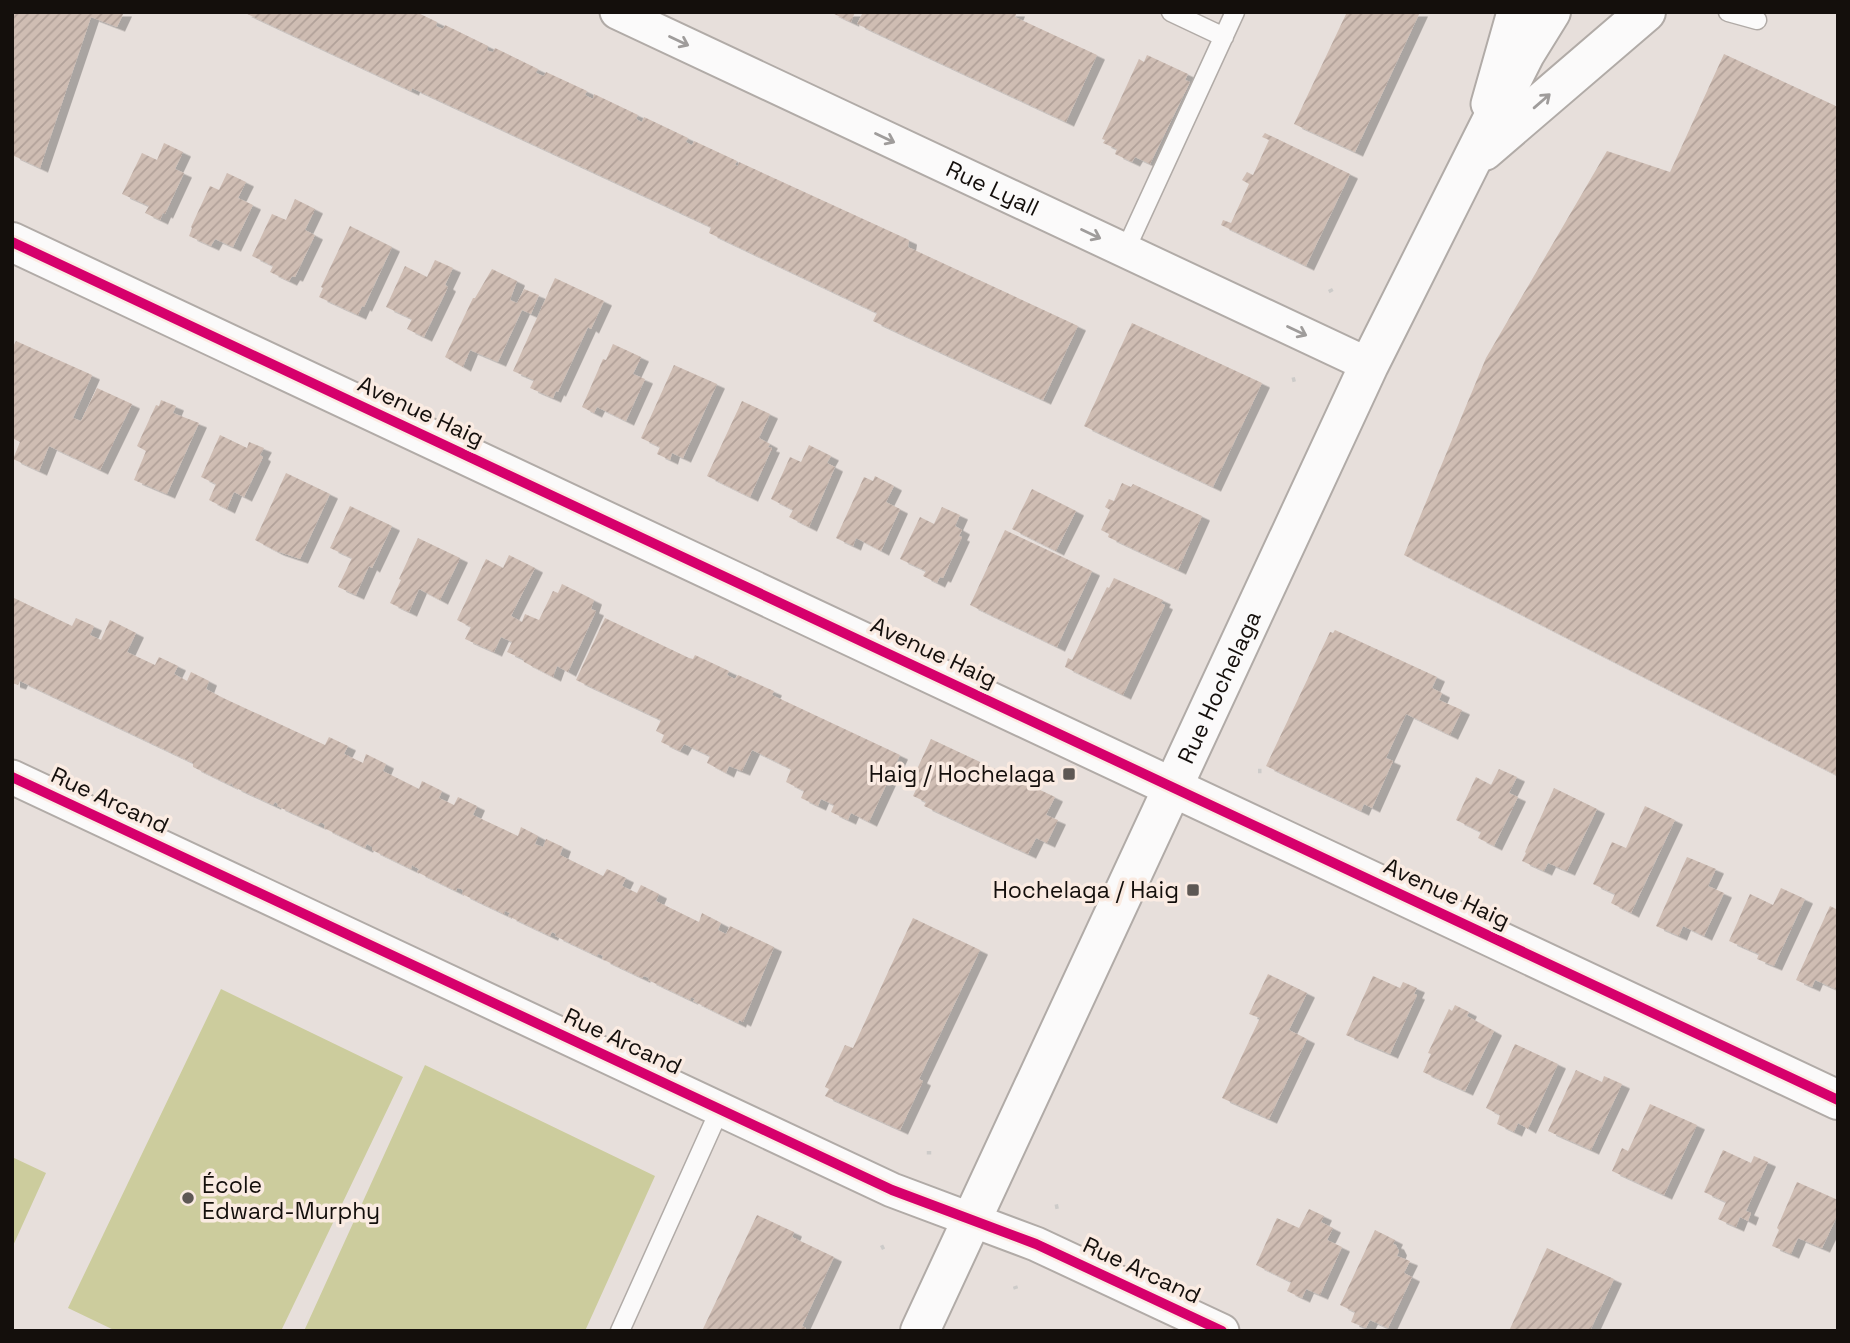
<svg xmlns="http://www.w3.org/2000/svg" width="1850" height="1343" viewBox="0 0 1850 1343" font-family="'Space Grotesk',sans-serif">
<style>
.green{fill:#cccc9d}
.building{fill:url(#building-hatch);filter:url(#shadow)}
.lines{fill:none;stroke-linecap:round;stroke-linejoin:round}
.lane-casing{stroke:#b1aba7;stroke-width:21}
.street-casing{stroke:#b1aba7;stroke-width:37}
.secondary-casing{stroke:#b1aba7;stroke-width:42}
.path{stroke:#cdcbc9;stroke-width:4.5;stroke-dasharray:3.5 3.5;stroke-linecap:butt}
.lane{stroke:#fbfafa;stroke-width:18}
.street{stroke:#fbfafa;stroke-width:33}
.secondary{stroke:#fbfafa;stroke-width:38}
.cycleway-casing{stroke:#faebe2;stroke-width:15}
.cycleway{stroke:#d6006c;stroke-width:10}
.oneway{stroke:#9f9c9b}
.poi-dot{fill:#5e5854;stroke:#faebe2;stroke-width:2.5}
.labels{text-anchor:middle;stroke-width:7;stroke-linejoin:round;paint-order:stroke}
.street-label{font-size:23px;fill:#140f0c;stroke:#faebe2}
.poi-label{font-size:23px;fill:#140f0c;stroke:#faebe2;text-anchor:end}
</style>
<defs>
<pattern id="building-hatch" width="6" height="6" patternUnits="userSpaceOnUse" patternTransform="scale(1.75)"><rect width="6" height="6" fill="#cfbdb3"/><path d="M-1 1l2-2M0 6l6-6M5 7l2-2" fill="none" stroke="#b1a199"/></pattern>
<filter id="shadow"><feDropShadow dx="8" dy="4.5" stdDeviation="0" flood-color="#0004"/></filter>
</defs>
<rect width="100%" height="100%" fill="#e7dfdb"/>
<!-- green -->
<path class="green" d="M221 989 403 1077 281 1331H116L68 1308Z
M425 1065 655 1176 585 1331H304Z
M12 1157 46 1173 12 1248Z"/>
<!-- building -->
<path class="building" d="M12 12H124L117 27 91 17 40 168 12 155Z
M243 12H416L437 22 436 26 443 29 445 25 488 46 487 50 489 51 493 52 495 48 538 69 536 73 544 76 546 72 587 91 585 95 593 99 594 94 638 115 636 119 642 122 644 117 688 138 686 142 692 145 694 141 737 161 735 165 738 166 739 162 909 240 908 247 1078 326 1043 400 873 321 877 313 709 233 711 227 412 88 411 91Z
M830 12H855L851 22Z
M863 12H1017L1015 17 1097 55 1066 122 857 24Z
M1347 12H1420L1355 152 1294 124Z
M1724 54 1838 107V776L1404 555 1486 358 1607 151 1670 172Z
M1147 55 1188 74 1185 80 1190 82 1150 164 1135 157 1132 162 1115 154 1117 149 1103 143 1105 140 1102 139 1139 59 1144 62Z
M1265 133 1350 174 1306 266 1221 225 1223 220 1231 223 1249 184 1242 180 1247 172 1253 175 1269 140 1262 137Z
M164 143 183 152 175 169 184 173 165 214 163 213 160 220 145 213 149 206 122 194 142 153 157 160Z
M227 173 246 182 238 198 253 205 233 247 215 239 211 246 189 236 192 228 191 227 210 186 219 190Z
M295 199 315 209 305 230 315 235 295 277 292 276 289 281 270 272 273 266 252 256 272 214 286 220Z
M350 226 392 247 364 307 362 306 358 315 319 297 323 288 321 287Z
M435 260 453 268 445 285 448 287 424 337 407 329 412 319 386 307 405 266 427 277Z
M492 269 517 281 510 300 517 303 524 289 539 295 531 314 522 310 498 362 470 350 463 367 445 357 473 298H475Z
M555 278 604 301 591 329 588 327 558 392 556 391 553 398 530 388 534 380 513 371Z
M1132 323 1262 383 1213 487 1084 426Z
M16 341 92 375 73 418 81 421 97 388 132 404 100 470 49 446 39 471 13 459 20 442 12 438V349Z
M613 344 641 357 633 374 645 379 626 421 597 407 594 413 582 407 603 359 606 360Z
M674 365 717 384 683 458 672 453 670 460 657 454 660 447 641 438Z
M161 400 176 406 173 413 199 423 167 494 134 480 146 451 137 446 156 405 159 406Z
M742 401 770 414 759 438 770 444 768 447 772 448 750 497 707 476Z
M220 435 247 448 249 442 264 448 260 455 263 457 244 497 234 492 227 509 209 500 216 484 201 477Z
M809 445 831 456 827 463 835 467 809 527 789 517 793 510 771 499 790 457 801 462Z
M286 473 330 494 300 559 276 551 255 540Z
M875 476 894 486 886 502 900 509 881 551 856 538 853 546 836 538 864 477 873 481Z
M1122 483 1131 487 1133 484 1202 516 1178 570 1108 537 1109 534 1101 530 1110 510 1105 507 1109 499 1114 501Z
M1032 489 1076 511 1056 551 1012 529Z
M350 506 392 526 372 568 369 566 356 595 338 587 352 558 330 548Z
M942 507 960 515 955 526 962 530 959 536 962 537 943 578 940 577 937 583 923 576 926 571 900 559 920 517 934 524Z
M1005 530 1092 571 1057 647 970 605Z
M418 538 460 558 440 600 419 589 409 612 390 603 401 580 399 579Z
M509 555 535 568 511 616 522 622 525 614 539 620 553 591 558 593 562 584 594 600 591 609 596 611 568 672 557 666 553 677 524 662 523 659 507 652 512 642 501 637 494 652 465 639 471 627 457 620 486 559 503 568Z
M1114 578 1163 600 1161 603 1165 605 1123 695 1065 667 1068 658 1072 660 1107 587 1109 588Z
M12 597 72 626 76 618 94 626 90 635 101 640 110 620 136 633 127 652 155 665 159 657 178 666 174 674 187 681 191 672 209 681 206 689 221 697 325 745 329 737 348 746 344 754 363 763 366 754 386 764 383 771 419 789 422 781 442 791 439 798 454 805 458 797 477 806 473 815 518 836 521 827 538 836 535 844 543 847 546 839 563 847 560 855 603 876 607 869 626 878 622 886 637 893 641 885 659 894 656 901 699 922 702 913 721 923 718 930 726 934 730 926 774 947 743 1022 739 1020 738 1023 693 1001 695 999 691 997 690 1000 648 980 649 978 644 976 642 978 602 959 603 956 601 955 598 954 597 956 555 936 556 934 552 932 550 936 508 916 510 913 505 911 504 914 462 894 463 890 461 889 457 888 456 891 417 872 419 869 415 867 412 865 411 869 372 850V847L367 844 365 848 324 828 325 825 322 823H320L318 825 277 806 278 804 275 802 273 805 234 787 231 783 230 785 193 767V763L20 681 18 685 12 683Z
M605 618 689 658 693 659 695 655 729 671 727 675 735 679 738 675 774 691 772 695 900 755 869 822 851 813 848 820 831 812 834 805 821 799 818 806 801 798 804 791 786 782 791 769 752 750 742 771 729 766 726 773 707 763 710 756 684 744 680 751 661 742 664 735 656 731 661 720 576 680Z
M1335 630 1437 677 1432 688 1442 693 1439 700 1462 710 1450 735 1406 714 1386 758 1393 761 1372 808 1364 804 1361 811 1266 766 1330 632 1333 633Z
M931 739 1055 797 1046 815 1058 820 1047 843 1036 838 1028 854 924 806 926 802 913 796 919 783 912 780Z
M1499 769 1517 777 1509 793 1518 797 1494 846 1478 838 1481 832 1456 820 1476 777 1491 785Z
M1554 788 1597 809 1567 871 1548 863 1544 871 1522 861 1526 853 1525 852Z
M1645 806 1675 820 1631 913 1611 903 1615 894 1593 884 1612 842 1626 848Z
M1687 857 1716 869 1708 886 1724 893 1704 936 1683 926 1679 936 1656 926Z
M1781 888 1805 899 1774 966 1757 959 1759 954 1729 941 1750 894 1773 905Z
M1830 906 1838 910V990L1815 980 1812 987 1796 980Z
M913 918 980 950 919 1079 923 1081 900 1130 825 1096 829 1089 825 1087 845 1045 853 1048Z
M1268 974 1307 993 1289 1030 1307 1039 1269 1119 1222 1098 1260 1018 1249 1014Z
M1373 976 1400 988 1403 982 1417 988 1414 994 1417 995 1390 1054 1346 1035Z
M1455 1005 1469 1012 1467 1016 1494 1031 1465 1091 1423 1072 1431 1054 1428 1053 1449 1009 1452 1011Z
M1515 1044 1558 1064 1528 1129 1518 1123 1514 1132 1497 1124 1500 1115 1486 1108Z
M1576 1070 1602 1082 1604 1076 1622 1084 1591 1150 1548 1131Z
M1650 1104 1697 1125 1664 1195 1612 1171 1622 1148 1628 1151Z
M1723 1150 1751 1163 1754 1156 1768 1162 1746 1211 1751 1213 1748 1221 1740 1217 1736 1227 1718 1219 1726 1202 1704 1192Z
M1797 1182 1838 1200V1214L1822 1248 1798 1238 1791 1254 1772 1246 1779 1230 1777 1228Z
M1309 1209 1324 1216 1321 1222 1333 1228 1327 1240 1342 1247 1320 1295 1306 1289 1302 1298 1287 1291 1291 1282 1256 1265 1277 1218 1299 1228Z
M757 1215 794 1232 792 1237 834 1257 802 1326 806 1328 805 1331H702Z
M1375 1230 1395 1240 1393 1244 1396 1245 1399 1251 1397 1256 1410 1261 1404 1273 1412 1277 1388 1328 1370 1320 1366 1328 1351 1322 1355 1312 1340 1305Z
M1547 1248 1614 1279 1590 1331H1509Z"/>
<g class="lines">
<!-- lane casing -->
<g class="lane-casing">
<path id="lane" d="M1171 12 1224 37
M1728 12 1757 20
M1125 251 1235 12
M620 1331 720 1109"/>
</g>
<!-- street casing -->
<g class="street-casing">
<g id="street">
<path id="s1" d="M617 12 1369 365"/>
<path d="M1488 104 1514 12"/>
<path d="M12 777 892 1190 1036 1244 1222 1331"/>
</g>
</g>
<!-- secondary casing -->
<g class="secondary-casing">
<g id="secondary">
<path d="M1484 151 1646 12"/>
<path d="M12 242 1838 1100"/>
<path id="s2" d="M920 1331 1369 365 1525 54 1551 12"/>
</g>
</g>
<!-- path -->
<path class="path" d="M1330 289 1332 293
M1292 380 1296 379
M1258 771H1264
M929 1151V1156
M1055 1207 1060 1206
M881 1248 885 1246
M1015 1286 1016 1289"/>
<!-- lane -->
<use href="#lane" class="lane"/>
<!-- street -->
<use href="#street" class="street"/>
<!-- secondary -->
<use href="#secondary" class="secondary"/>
<!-- cycleway casing -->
<g class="cycleway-casing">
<path id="cycleway" d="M12 242 1838 1100
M12 777 892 1190 1036 1244 1222 1331"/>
</g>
<!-- cycleway -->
<use href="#cycleway" class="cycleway"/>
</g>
<!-- one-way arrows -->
<defs><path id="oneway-shaft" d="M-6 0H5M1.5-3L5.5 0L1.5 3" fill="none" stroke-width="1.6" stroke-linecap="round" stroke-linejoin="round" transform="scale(1.75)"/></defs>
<g class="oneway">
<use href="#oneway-shaft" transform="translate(679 41) rotate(25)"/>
<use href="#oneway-shaft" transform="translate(1542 101) rotate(-41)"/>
<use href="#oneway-shaft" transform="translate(885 138) rotate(25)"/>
<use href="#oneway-shaft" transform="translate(1091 234) rotate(25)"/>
<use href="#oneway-shaft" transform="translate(1297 331) rotate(25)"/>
</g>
<!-- markers -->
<g class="poi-dot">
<rect x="1062" y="767" width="14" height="14" rx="3.5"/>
<rect x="1186" y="883" width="14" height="14" rx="3.5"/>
<circle cx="188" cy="1198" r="7"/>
</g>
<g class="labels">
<!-- street labels -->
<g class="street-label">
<text dy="8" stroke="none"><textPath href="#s1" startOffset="415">Rue Lyall</textPath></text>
<text transform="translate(421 411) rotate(25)" y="8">Avenue Haig</text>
<text transform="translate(934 652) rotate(25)" y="8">Avenue Haig</text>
<text dy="8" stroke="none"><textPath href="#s2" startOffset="710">Rue Hochelaga</textPath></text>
<text transform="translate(110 800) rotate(25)" y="8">Rue Arcand</text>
<text transform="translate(1447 893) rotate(25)" y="8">Avenue Haig</text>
<text transform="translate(623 1041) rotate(25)" y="8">Rue Arcand</text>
<text transform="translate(1142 1270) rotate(25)" y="8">Rue Arcand</text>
</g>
<!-- poi labels -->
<g class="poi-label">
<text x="1055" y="782">Haig / Hochelaga</text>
<text x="1179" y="898">Hochelaga / Haig</text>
<text x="202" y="1193" text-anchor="start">École<tspan x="202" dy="26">Edward-Murphy</tspan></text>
</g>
</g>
<!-- border -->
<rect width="1850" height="1343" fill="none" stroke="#140f0c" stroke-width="28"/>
</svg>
